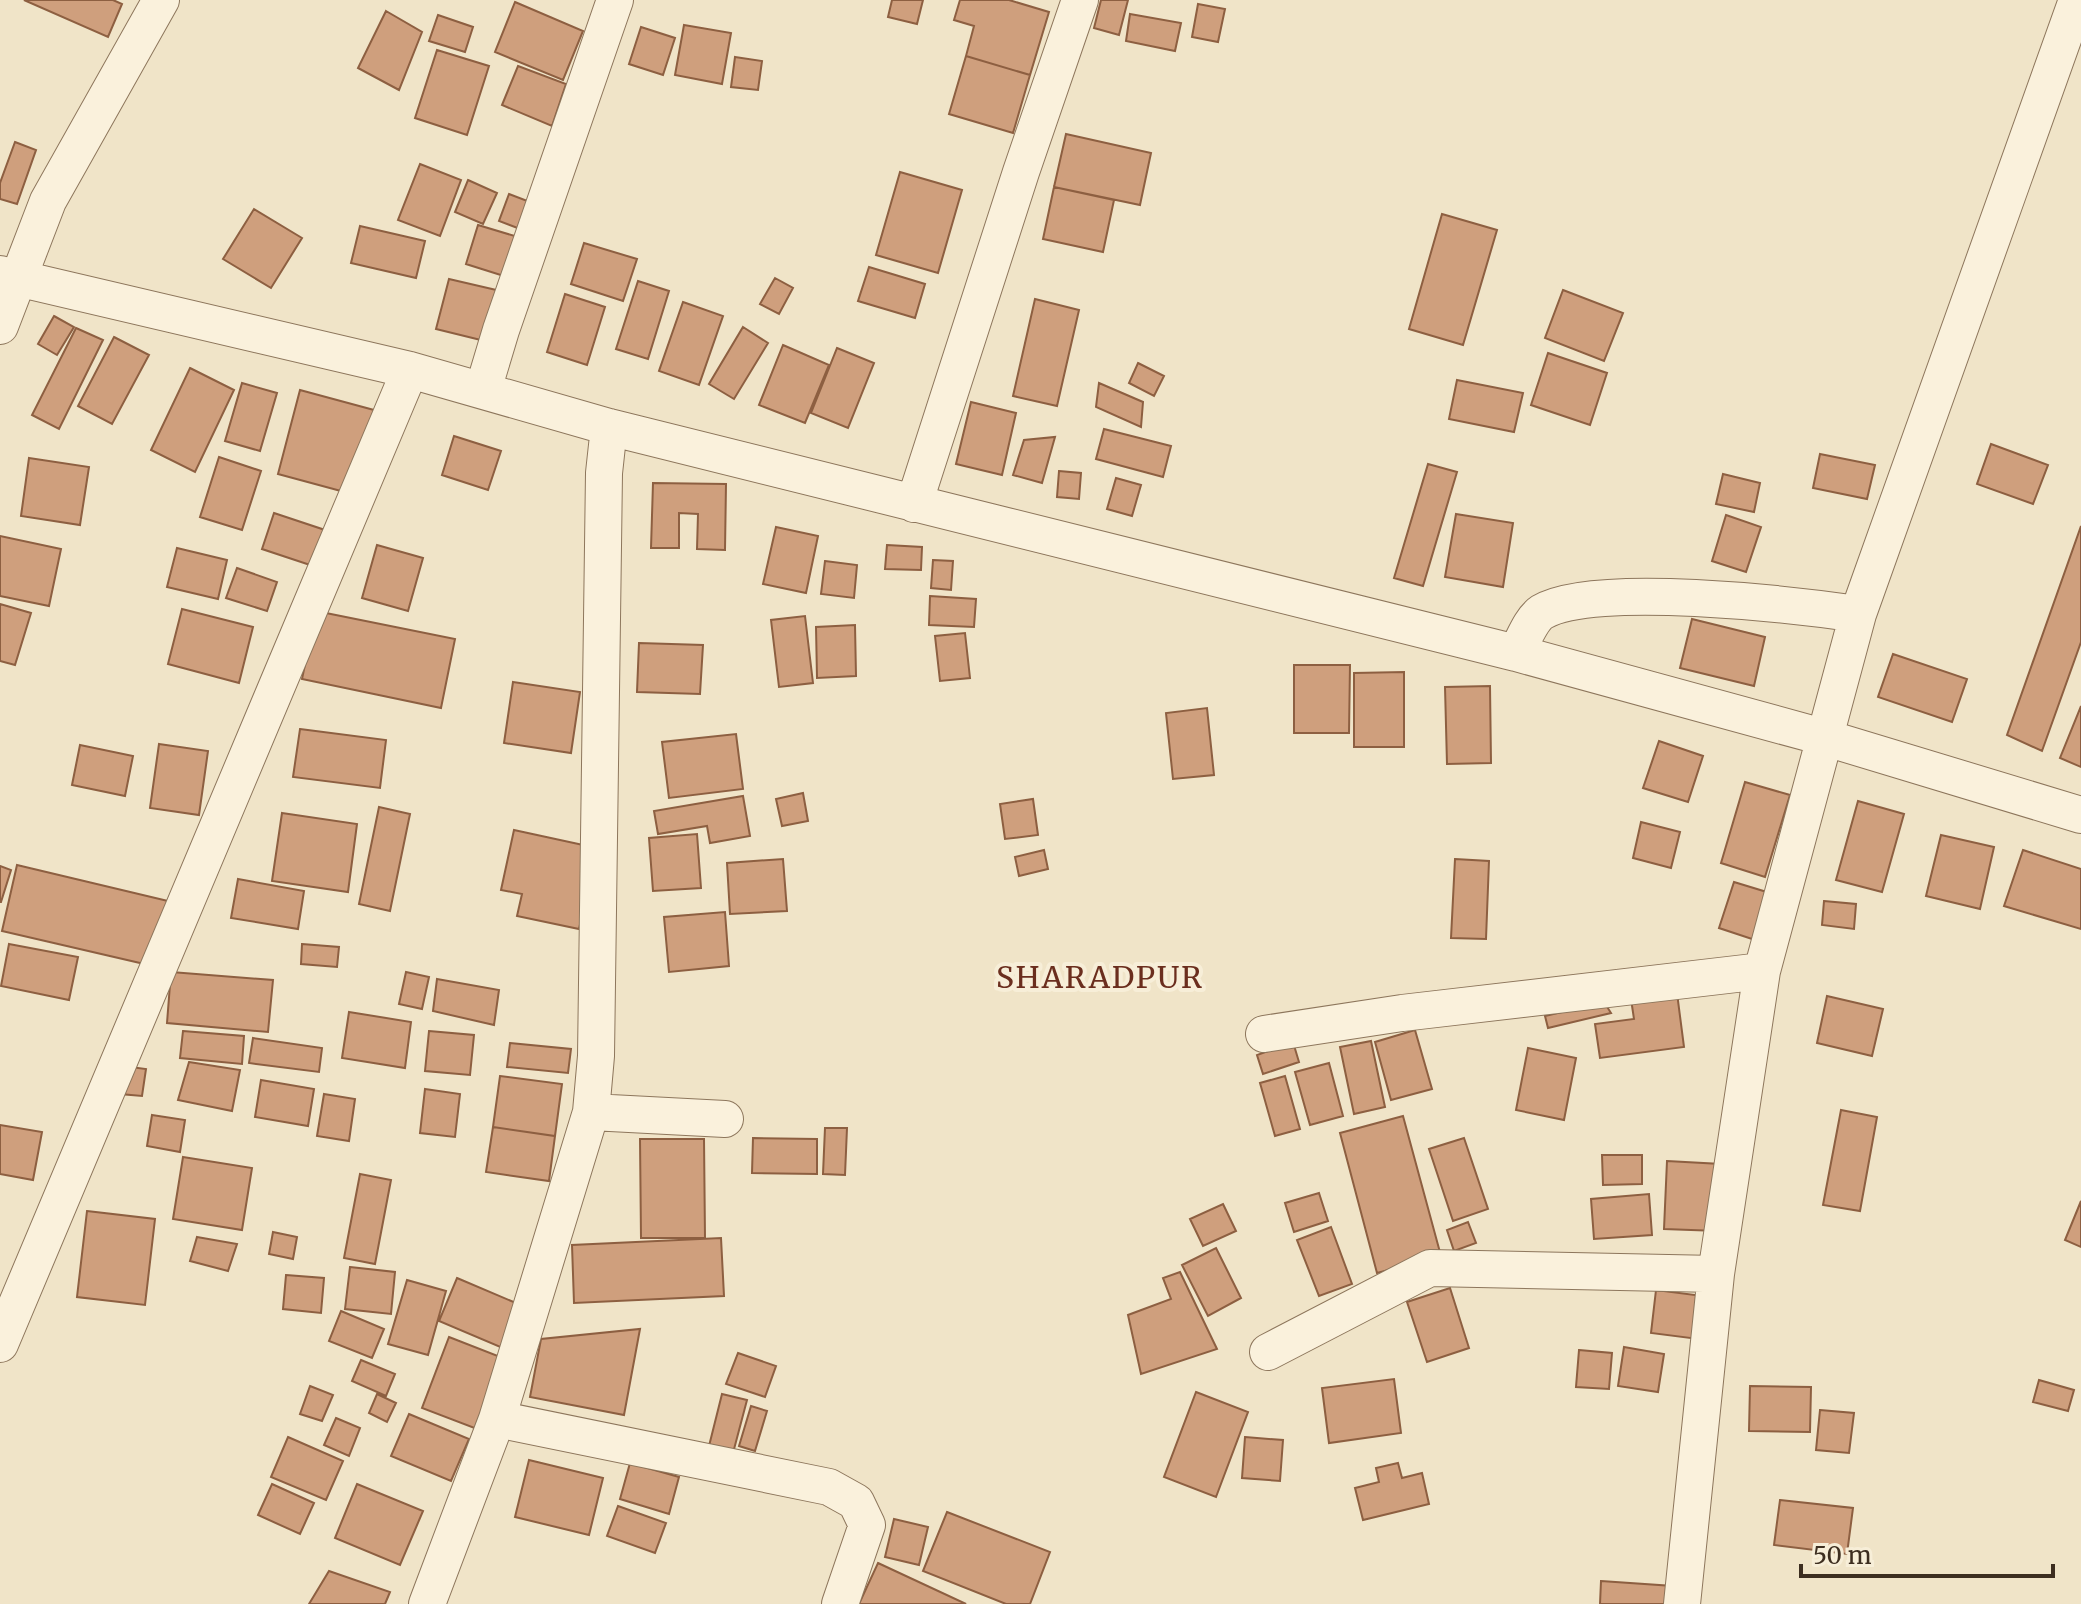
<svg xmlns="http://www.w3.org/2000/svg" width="2081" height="1604" viewBox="0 0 2081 1604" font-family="Merriweather,serif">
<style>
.building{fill:#cf9f7d;stroke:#8d5f41;stroke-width:2}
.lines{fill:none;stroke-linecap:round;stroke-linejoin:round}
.minor-casing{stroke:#8d765c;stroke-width:38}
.minor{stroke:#faf1dc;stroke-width:36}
.labels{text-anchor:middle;stroke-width:8;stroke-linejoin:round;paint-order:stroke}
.neighbourhood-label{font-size:30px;letter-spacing:2px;fill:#6b2e1e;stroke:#f7eed8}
</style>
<rect width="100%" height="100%" fill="#f0e4c8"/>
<!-- building -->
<path class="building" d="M24 0H113L122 4 108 37Z
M892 0H923L917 24 888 17Z
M960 0H1009L1049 12 1030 75 966 56 974 26 954 20Z
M1101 0H1128L1119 35 1094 28Z
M515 2 583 31 563 80 495 52Z
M1198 4 1225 9 1218 42 1192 37Z
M386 11 422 32 399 90 358 68Z
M1130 14 1181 23 1175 51 1126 41Z
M438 15 473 27 465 52 429 41Z
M684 25 731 33 722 84 675 75Z
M641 27 675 38 663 75 629 64Z
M437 50 489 66 467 135 415 118Z
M966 56 1030 75 1013 133 949 114Z
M735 57 762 61 758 90 731 87Z
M518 66 566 84 552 126 502 105Z
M1066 134 1151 153 1140 205 1054 187Z
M15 142 36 150 17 204 0 199V183Z
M420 164 461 180 440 236 398 220Z
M900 172 962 190 938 273 876 255Z
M468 180 497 193 483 224 455 212Z
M1054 187 1114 200 1103 252 1043 239Z
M509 194 538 205 528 232 499 221Z
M254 209 302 238 271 288 223 259Z
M1442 214 1497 230 1463 345 1409 329Z
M478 225 518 237 507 277 466 264Z
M360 226 425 241 416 278 351 263Z
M584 243 637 259 623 301 571 284Z
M869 267 925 284 915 318 858 301Z
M775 278 793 288 779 314 760 304Z
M449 279 505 292 493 343 436 329Z
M638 281 669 291 648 359 616 349Z
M1563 290 1623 313 1604 361 1545 338Z
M565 294 605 307 587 365 547 352Z
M1035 299 1079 310 1057 406 1013 396Z
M683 302 723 316 699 385 659 371Z
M54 316 74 327 57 355 38 344Z
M743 327 768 343 734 399 709 384Z
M76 328 103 340 59 429 32 415Z
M114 337 149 355 112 424 78 406Z
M783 345 829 365 805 423 759 405Z
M837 348 874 363 848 428 811 413Z
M1548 353 1607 373 1590 425 1531 405Z
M1138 363 1164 376 1154 396 1129 383Z
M190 368 234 390 195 472 151 450Z
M1457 380 1523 393 1514 432 1449 419Z
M242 383 277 393 260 451 225 441Z
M1099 383 1143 402 1141 427 1096 407Z
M300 390 374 410 352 494 278 474Z
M971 402 1016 413 1002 475 956 464Z
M1104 429 1171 446 1163 477 1096 459Z
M454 436 501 451 488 490 442 475Z
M1055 437 1042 483 1013 475 1024 440Z
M1991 444 2048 465 2033 504 1977 484Z
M1820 454 1875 465 1867 499 1813 488Z
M219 457 261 471 242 530 200 517Z
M29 458 89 467 80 525 21 516Z
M1428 464 1457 472 1423 586 1394 578Z
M1059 471 1081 473 1079 499 1057 497Z
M1723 474 1760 483 1754 512 1716 504Z
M1116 478 1141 485 1132 516 1107 509Z
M653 483 726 484 725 550 697 549 698 514 679 513V548H651Z
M274 513 328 531 316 567 262 549Z
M1456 514 1513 523 1503 587 1445 577Z
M1726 515 1761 527 1746 572 1712 561Z
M2081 526V642L2042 751 2007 735Z
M776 527 818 536 806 593 763 584Z
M0 536 61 549 49 606 0 596Z
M377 545 423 558 408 611 362 598Z
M887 545 922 547 921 570 885 569Z
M177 548 227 560 218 599 167 587Z
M933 560 953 561 951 590 931 588Z
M825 561 857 565 854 598 821 594Z
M237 568 277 582 267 611 226 598Z
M930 596 976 599 974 627 929 625Z
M0 604 31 613 15 665 0 661Z
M182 609 253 627 239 683 168 664Z
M316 611 455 639 441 708 302 679Z
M805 616 813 683 779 687 771 620Z
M1692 619 1765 637 1754 686 1680 668Z
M855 625 856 676 817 678 816 627Z
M965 633 970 678 940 681 935 636Z
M639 643 703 645 700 694 637 692Z
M1893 654 1967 679 1952 722 1878 697Z
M1294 665H1350L1349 733H1294Z
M1404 672V747H1354V673Z
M513 682 580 692 571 753 504 743Z
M1490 686 1491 763 1447 764 1445 687Z
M2081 706V767L2060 758Z
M1207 708 1214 775 1173 779 1166 713Z
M300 729 386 740 380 788 293 777Z
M736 734 743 789 669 798 662 742Z
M1659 741 1703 756 1688 802 1643 788Z
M159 744 208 751 199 815 150 808Z
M80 745 133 756 125 796 72 785Z
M1745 782 1790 795 1765 877 1721 863Z
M803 793 808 821 782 826 776 799Z
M743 796 750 836 710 843 707 826 658 834 654 811Z
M1033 799 1038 835 1005 839 1000 804Z
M1858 801 1904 814 1882 892 1836 880Z
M379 807 410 814 390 911 359 904Z
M282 813 357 824 348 892 272 881Z
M1641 822 1680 832 1671 868 1633 858Z
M514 830 597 848 579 929 517 916 522 894 501 890Z
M697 834 701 888 653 891 649 838Z
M1941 835 1994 847 1980 909 1926 896Z
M1044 850 1048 869 1019 876 1015 857Z
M2023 850 2081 869V929L2004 906Z
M783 859 787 911 730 914 727 863Z
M1455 859 1489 861 1486 939 1451 938Z
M17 865 168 901 153 966 2 931Z
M0 866 11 870 1 902H0Z
M238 879 304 891 298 929 231 918Z
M1734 882 1770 893 1755 940 1719 928Z
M1824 901 1856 904 1854 929 1822 925Z
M725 912 729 966 669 972 664 917Z
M9 944 78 957 69 1000 1 986Z
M302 944 339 947 337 967 301 964Z
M171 972 273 980 268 1032 167 1023Z
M406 972 429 977 422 1009 399 1004Z
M437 979 499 990 494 1025 433 1011Z
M1677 993 1684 1047 1600 1058 1595 1024 1634 1019 1631 999Z
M1827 996 1883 1009 1872 1056 1817 1043Z
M1604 1002 1611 1013 1548 1028 1545 1016Z
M349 1012 411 1022 405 1068 342 1058Z
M1415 1030 1432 1089 1391 1100 1375 1042Z
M183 1031 244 1036 242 1064 180 1058Z
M429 1031 474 1035 470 1075 425 1071Z
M253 1038 322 1048 319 1072 249 1063Z
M1371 1041 1385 1107 1354 1114 1340 1047Z
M1293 1042 1299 1062 1263 1074 1257 1055Z
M510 1043 571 1049 568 1073 507 1067Z
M1528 1048 1576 1058 1564 1120 1516 1110Z
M189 1062 240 1070 232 1111 178 1100Z
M1329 1063 1343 1116 1310 1125 1295 1072Z
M123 1066 146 1069 142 1096 120 1094Z
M500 1076 562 1084 555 1136 493 1127Z
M1285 1076 1300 1129 1275 1136 1260 1083Z
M261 1080 314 1089 308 1126 255 1117Z
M425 1089 460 1094 455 1137 420 1133Z
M324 1094 355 1099 349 1141 317 1136Z
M1841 1110 1877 1117 1860 1211 1823 1205Z
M152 1115 185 1120 180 1152 147 1146Z
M1403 1116 1441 1256 1377 1273 1340 1133Z
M0 1125 42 1132 33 1180 0 1174Z
M493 1127 555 1136 549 1181 486 1172Z
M825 1128H847L845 1175 823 1174Z
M753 1138 817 1139V1174L752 1173Z
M1464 1138 1488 1209 1453 1221 1429 1149Z
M640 1139H704L705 1238H641Z
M1602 1155H1642V1184L1603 1185Z
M183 1157 252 1168 242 1230 173 1219Z
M1667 1161 1721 1164 1718 1231 1664 1229Z
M360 1174 391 1180 375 1264 344 1258Z
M1319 1193 1328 1221 1294 1232 1285 1203Z
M1649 1194 1652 1235 1594 1239 1591 1199Z
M2081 1201V1247L2065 1240Z
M1223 1204 1236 1231 1203 1246 1190 1219Z
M87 1211 155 1219 145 1305 77 1297Z
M1468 1222 1476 1243 1454 1251 1447 1230Z
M1331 1227 1352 1284 1319 1296 1297 1240Z
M273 1232 297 1237 293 1259 269 1254Z
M197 1237 237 1244 228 1271 190 1261Z
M721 1238 724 1296 574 1303 572 1245Z
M1216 1248 1241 1298 1208 1316 1182 1265Z
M350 1267 395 1272 391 1314 345 1309Z
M1180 1272 1217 1349 1141 1374 1128 1315 1171 1299 1163 1278Z
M286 1275 324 1278 321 1313 283 1309Z
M457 1278 523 1306 505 1349 439 1321Z
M407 1280 446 1291 428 1355 388 1344Z
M1450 1288 1469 1348 1427 1362 1407 1302Z
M1656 1290 1703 1296 1698 1339 1651 1333Z
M341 1311 384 1329 372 1358 329 1341Z
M640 1329 624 1415 530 1397 541 1339Z
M449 1337 503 1358 477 1429 422 1408Z
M1624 1347 1664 1354 1658 1392 1618 1386Z
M1579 1350 1612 1353 1609 1389 1576 1387Z
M738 1353 776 1366 765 1397 726 1384Z
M361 1360 395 1374 386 1396 352 1381Z
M1394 1379 1401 1433 1329 1443 1322 1388Z
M2039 1380 2074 1390 2068 1411 2033 1402Z
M310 1386 333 1395 322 1421 300 1414Z
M1750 1386 1811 1387 1810 1432 1749 1431Z
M1196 1392 1248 1412 1216 1497 1164 1477Z
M377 1394 396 1403 387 1422 369 1413Z
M722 1394 747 1400 733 1453 709 1446Z
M751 1406 767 1411 755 1451 739 1446Z
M1820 1410 1854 1413 1849 1453 1816 1450Z
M409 1414 469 1439 451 1481 391 1456Z
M336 1418 360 1428 349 1456 324 1445Z
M288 1437 343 1461 326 1500 271 1477Z
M1245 1437 1283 1440 1280 1481 1242 1478Z
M529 1460 603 1478 589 1535 515 1517Z
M630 1463 679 1477 669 1514 620 1499Z
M1398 1463 1402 1478 1422 1473 1429 1504 1363 1520 1355 1488 1379 1482 1376 1468Z
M272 1484 314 1503 300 1534 258 1515Z
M357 1484 423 1511 400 1565 335 1538Z
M1780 1500 1853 1508 1847 1554 1774 1545Z
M618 1506 666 1523 655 1553 607 1536Z
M947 1512 1050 1552 1030 1604H1006L923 1571Z
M894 1519 928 1527 919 1565 885 1557Z
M878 1563 966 1604H859Z
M329 1571 390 1592 385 1604H309Z
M1601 1581 1673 1586 1672 1604H1600Z"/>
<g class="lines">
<!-- minor casing -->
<g class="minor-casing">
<path id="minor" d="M0 274 410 370 609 427 1516 653 1823 737 2081 815
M0 326 48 201 161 0
M483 390 501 330 615 0
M914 504 1021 172 1080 0
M1516 653C1523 641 1531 619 1542 612 1593 581 1795 605 1858 614
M1264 1034 1402 1013 1762 971
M591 1112 725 1119
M0 1344 410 370
M1268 1352 1430 1268 1716 1274
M497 1419 829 1487 856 1502 867 1525 840 1604
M427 1604 497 1419 591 1112 596 1056 604 473 609 427
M1682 1604 1716 1274 1762 971 1858 614 2077 0"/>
</g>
<!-- minor -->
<use href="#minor" class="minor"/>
</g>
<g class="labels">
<!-- neighbourhood labels -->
<g class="neighbourhood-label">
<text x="1100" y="988">SHARADPUR</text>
</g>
</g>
<!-- scale -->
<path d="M1801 1564v12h252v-12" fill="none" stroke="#3d2e20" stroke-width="4"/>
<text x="1813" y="1564" font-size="24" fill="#3d2e20" stroke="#f7eed8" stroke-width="6" paint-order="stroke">50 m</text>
</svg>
